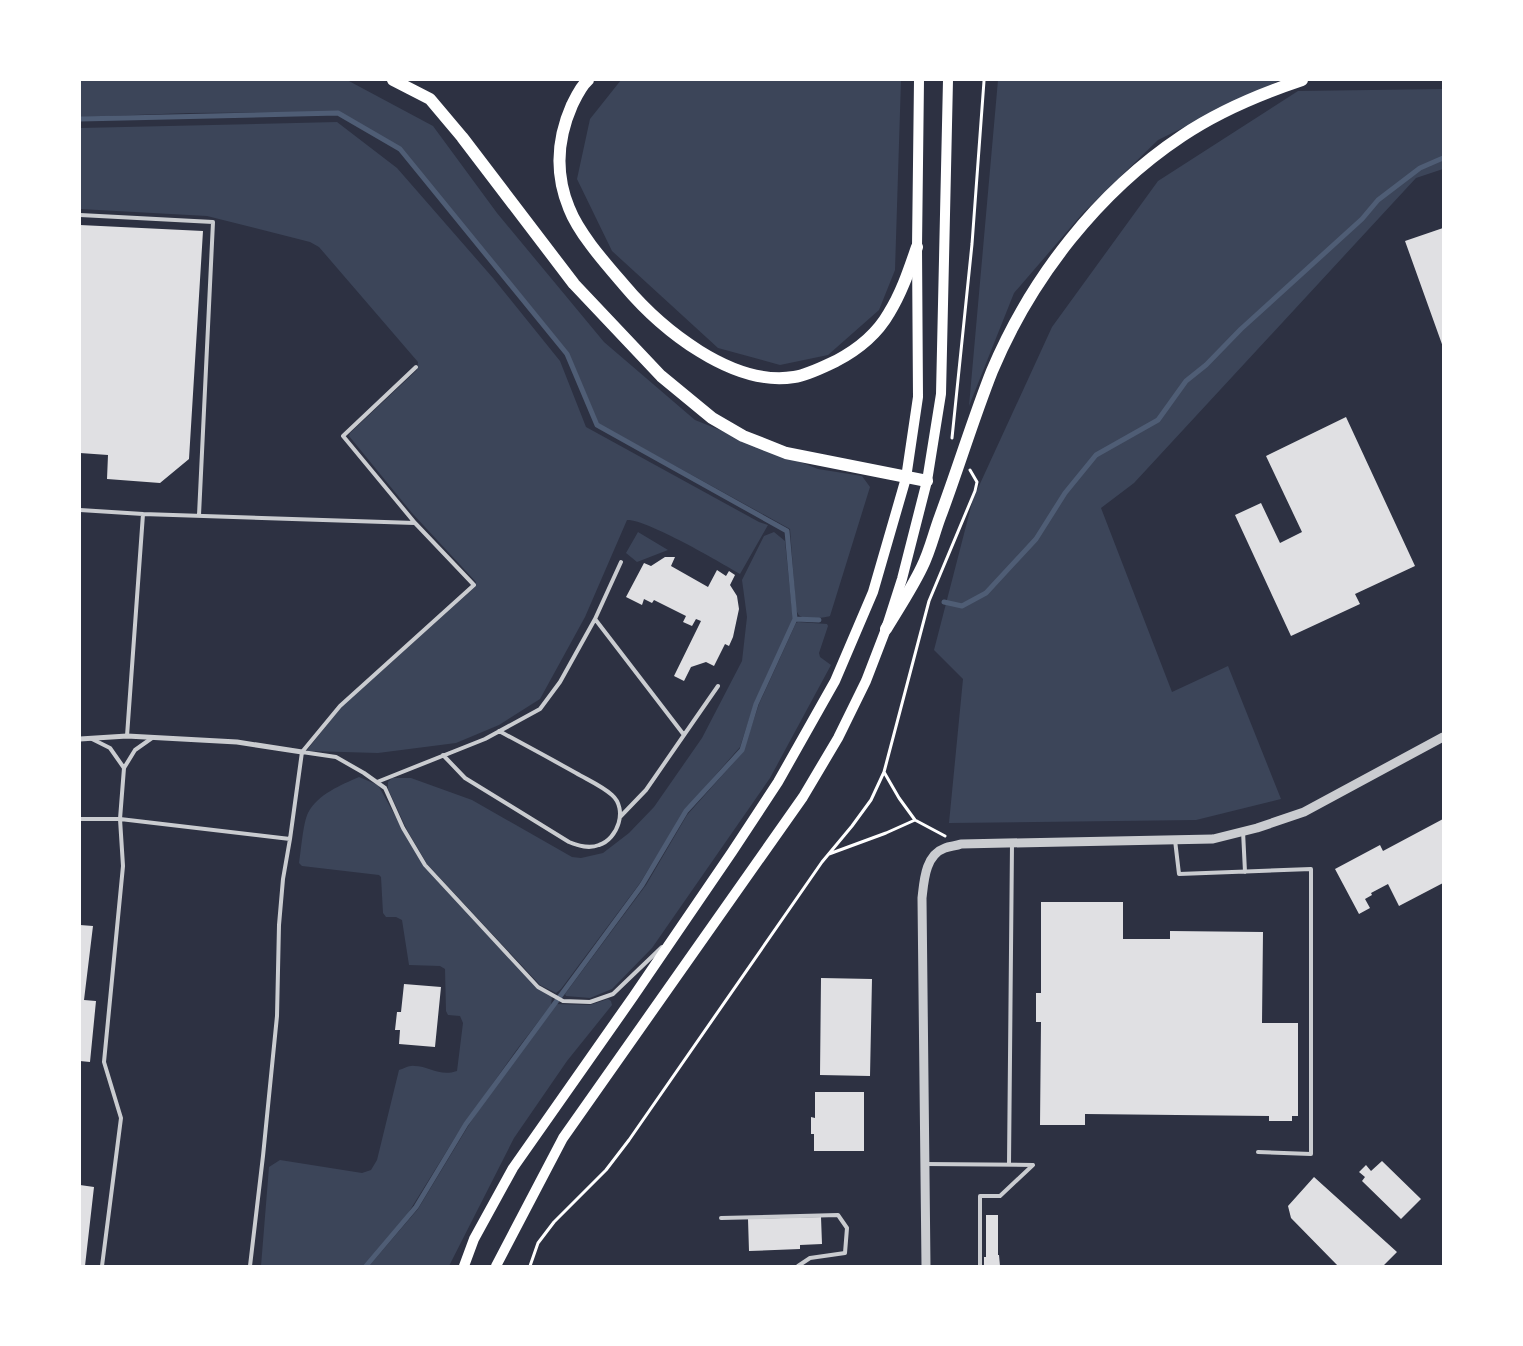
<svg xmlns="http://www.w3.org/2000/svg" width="1523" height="1346" viewBox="0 0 1523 1346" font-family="'PT Sans',sans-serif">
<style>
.green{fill:#3c4559}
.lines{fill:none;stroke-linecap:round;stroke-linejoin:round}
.stream{stroke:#4f5d75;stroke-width:5}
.building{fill:#e0e0e3}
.path{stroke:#fff;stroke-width:3}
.service{stroke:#caccd0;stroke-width:4}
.minor{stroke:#caccd0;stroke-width:5}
.tertiary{stroke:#caccd0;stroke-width:9}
.secondary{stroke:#fff;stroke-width:10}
.motorway{stroke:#fff;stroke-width:12}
</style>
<rect width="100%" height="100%" fill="#2d3142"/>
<!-- green -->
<path class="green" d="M80 80H347L433 126 497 213 604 342 695 420 818 469 862 476 870 487 830 616C824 618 806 620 800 616 798 615 797 612 796 609L790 529 599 424 569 354 401 149 338 112 189 113 80 117Z
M621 80H901L895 270 879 310 828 355 780 365 718 348 612 251 577 179 590 119Z
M998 80H1280L1158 140 1083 213 1014 293 969 406Z
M1443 89V169L1416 178 1134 483 1101 508 1172 692 1228 666 1281 799 1196 820 949 823 963 679 934 650 973 499 1052 327 1158 181 1298 91Z
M337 122 397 168 493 278 560 361 586 427 759 522 768 525 740 574C720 562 646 519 627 520L585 617 540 699 499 725 456 743 378 753 309 751 307 750 341 707 475 587 476 582 412 513 349 436 350 433 417 370 418 362 319 247 310 242 207 216 80 209V128Z
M638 532 668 550 637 562 626 553Z
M774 532 785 541 793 620 755 701 740 747 685 810 640 883 561 989 556 993 540 985 427 864 407 830 388 789V782L392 778H411L472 800 572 857 581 858 603 853 629 833 654 807 702 738 742 661 747 617 742 580 764 536Z
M798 622 827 624 828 626 819 653 820 657 831 665 770 778 652 948 612 989 590 998 566 996 565 994 646 885 687 815 743 752 759 704 796 623Z
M359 777 378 785 417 855 537 988 552 997 551 1005 515 1052 456 1136 407 1215 364 1266H261L269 1167 280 1160 362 1173 371 1170 377 1160 399 1070C403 1069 410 1065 414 1066 430 1066 439 1077 457 1071L463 1023 460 1016 448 1015 446 1011 445 969 440 966 409 965 402 920 396 917H386L383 913 381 877 379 875 302 866 299 863C301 851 303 823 308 813 318 794 341 785 359 777Z
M608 999 611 1001 612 1005 567 1061 514 1138 449 1266H369L418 1209 470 1123 500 1078 556 1004 590 1005Z"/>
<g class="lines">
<!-- stream -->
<path class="stream" d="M80 119 338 113 400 149 567 354 597 425 787 531 795 619 756 704 742 750 686 811 642 885 466 1124 416 1207 366 1266
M944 602 962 606 986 593 1036 539 1065 493 1096 455 1158 420 1186 381 1206 365 1241 329 1362 219 1378 200 1420 168 1443 158
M795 619 819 620"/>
</g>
<!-- building -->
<path class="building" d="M80 225 203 231 189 459 160 483 107 479 108 455 80 453Z
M1443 228V347L1405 241Z
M1346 417 1415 566 1355 594 1360 604 1291 636 1235 515 1261 503 1280 543 1302 532 1266 456Z
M665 557H675L671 566 708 587 717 570 726 576 729 571 735 575 730 585 737 596 739 609 733 637 729 646 725 644 714 666 706 662 691 667 684 681 674 676 701 621 696 619 692 626 683 622 686 616 654 600 652 603 644 599 642 605 626 597 644 563 651 566Z
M1443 819V883L1399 906 1388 884 1371 893 1372 895 1365 899 1370 908 1359 914 1335 869 1380 845 1383 851Z
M1041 902H1123V939H1170V931L1263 932 1262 1023H1298V1116H1292V1121H1269V1116L1085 1114V1125H1040L1041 1022H1036V993H1041Z
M80 925 93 926 84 1000 96 1001 90 1062 80 1061Z
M821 978 872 979 870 1076 820 1075Z
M404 984 441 987 435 1047 399 1044 400 1030H395L397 1012H401Z
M815 1092H864V1151H814V1134H811V1117L815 1118Z
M1382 1161 1421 1199 1401 1219 1362 1181 1365 1177 1359 1172 1366 1165 1371 1171Z
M1314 1177 1397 1252 1383 1266H1338L1291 1218 1288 1206Z
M80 1185 94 1187 85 1266H80Z
M986 1215H998V1255H999L1000 1266H984V1257H986Z
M821 1217 822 1244 800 1245V1249L749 1251 748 1219Z"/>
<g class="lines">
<!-- path -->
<path class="path" d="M952 438 972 244 984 81
M884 772 899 798 915 820 945 836
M829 854 886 833 915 820
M530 1266 538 1243 554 1222 606 1170 629 1140 822 862 852 826 871 800 884 772 929 601 975 491 977 482 970 470"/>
<!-- service -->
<path class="service" d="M80 215 213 222 199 515
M80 510 143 514 127 736
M143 514 415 523 474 585 340 706 302 752 290 839 283 879 279 925 277 1016 263 1156 250 1266
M415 523 343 436 416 367
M595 619 621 562
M684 735 718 686
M92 739 110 748 124 768
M302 752 336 757 364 773 385 788 403 828 425 865 538 987 563 1001 590 1002 613 994 662 947
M443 755 465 778 569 842C579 846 589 849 599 845 618 839 628 809 612 795 602 786 588 780 576 773 551 759 525 745 499 731
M377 782 485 739 540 709 560 682 595 619 684 735 646 790 620 817
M80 819H120L290 839
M1243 831 1245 872
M1175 840 1179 874 1311 869V1154L1258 1152
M925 1164 1033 1165
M1009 1164 1012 844
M721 1218 838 1215 847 1228 845 1253 810 1258 798 1266
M102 1266 121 1118 104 1062 123 866 120 819 124 768 135 750 152 738
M980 1266V1196H1000L1033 1165"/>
<!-- minor -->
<path class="minor" d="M80 739 127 736 237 742 302 752"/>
<!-- tertiary -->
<path class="tertiary" d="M926 1266 922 898C924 881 925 855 945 848 950 846 956 846 961 844L1213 839 1257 828 1304 812 1443 737"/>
<!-- secondary -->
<path class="secondary" d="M464 1266 474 1239 513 1168 633 997 732 852 778 782 835 681 873 592 906 478 918 397 917 247 919 80
M496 1266 563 1138 803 797 838 738 866 681 886 629 902 579 927 481 941 394 948 80"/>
<!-- motorway -->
<path class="motorway" d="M393 80 430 99 462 137 574 284 661 376 712 418 743 436 786 453 927 481
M588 80C581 86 576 97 572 105 557 139 555 174 569 208 579 234 606 264 624 285 661 329 732 387 794 377 808 375 823 367 836 361 857 350 877 334 889 313 902 292 909 270 917 247
M886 629C898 609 912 588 922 567 930 551 934 533 940 517 958 469 973 419 992 371 1031 278 1098 192 1182 136 1219 111 1260 94 1302 80"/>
</g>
<!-- border -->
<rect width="1523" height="1346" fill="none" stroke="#ffffff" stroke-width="162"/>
</svg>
